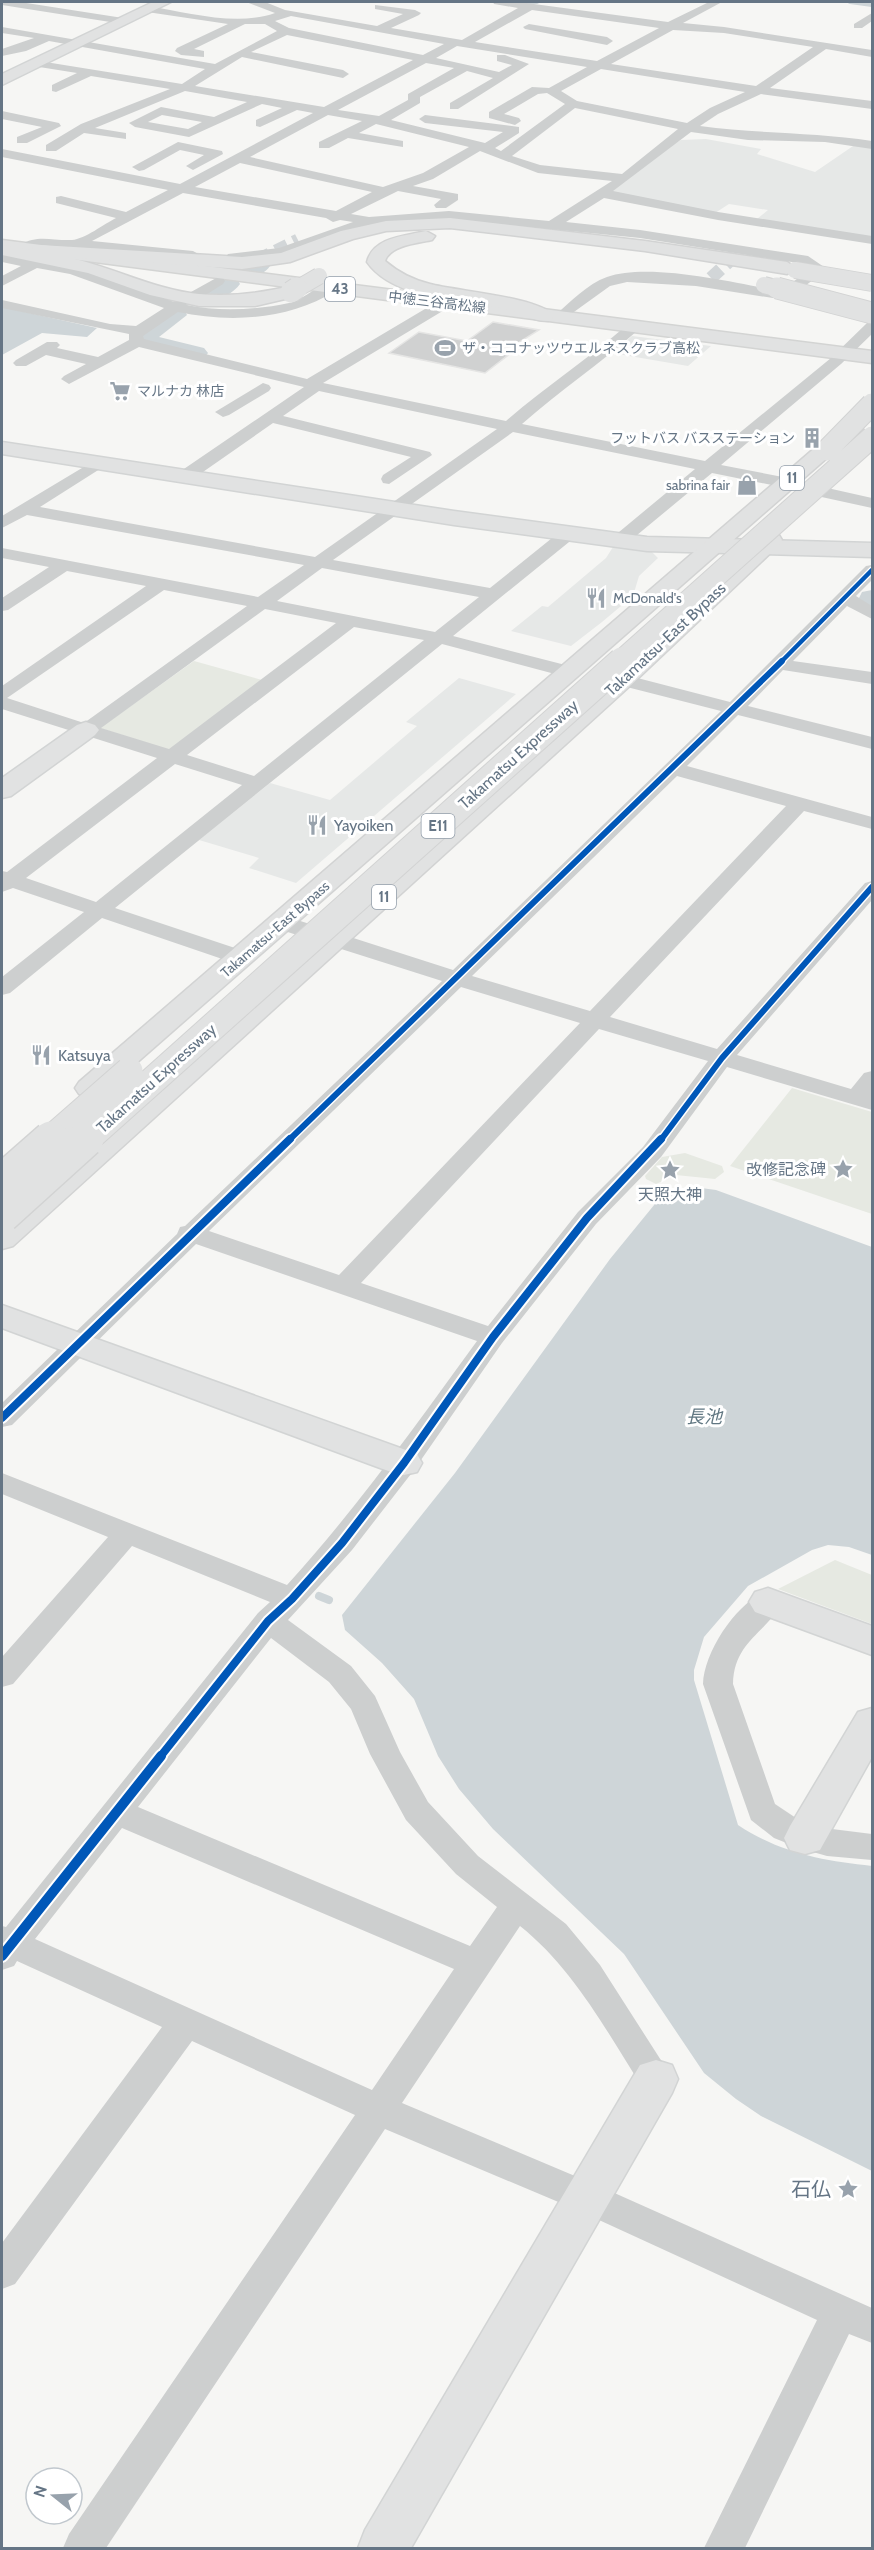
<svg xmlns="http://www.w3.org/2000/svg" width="874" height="2550" viewBox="0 0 874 2550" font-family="Cabin,'Noto Sans JP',sans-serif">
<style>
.built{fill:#e6e8e7}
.green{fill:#e6e9e2}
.water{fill:#ced5d8}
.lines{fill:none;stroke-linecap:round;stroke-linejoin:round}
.stream-far1{stroke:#ced5d8;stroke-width:4}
.stream{stroke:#ced5d8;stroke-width:8}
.river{fill:#ced5d8;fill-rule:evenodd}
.building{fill:#d0d1d1;stroke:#e5e5e4;stroke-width:1.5}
.street-tunnel{stroke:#d2d6d8;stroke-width:13;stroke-dasharray:13 7;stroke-linecap:butt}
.secondary-casing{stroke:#d2d4d4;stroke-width:3}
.primary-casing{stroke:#d3d4d3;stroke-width:3}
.highway-casing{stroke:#d2d3d3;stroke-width:3}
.street{fill:#cdcfcf;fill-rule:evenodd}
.secondary{fill:#e1e2e2;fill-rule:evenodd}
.primary{fill:#e1e2e2;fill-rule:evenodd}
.highway{fill:#e1e2e2;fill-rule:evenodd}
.highway-bridge-far3-casing{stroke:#d2d3d3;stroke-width:18;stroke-linecap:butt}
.highway-bridge-far2-casing{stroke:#d2d3d3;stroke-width:23;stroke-linecap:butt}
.highway-bridge-far1-casing{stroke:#d2d3d3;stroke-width:29;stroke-linecap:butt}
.highway-bridge-casing{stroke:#d2d3d3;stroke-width:38;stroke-linecap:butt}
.highway-bridge-far3{stroke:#e1e2e2;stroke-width:16}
.highway-bridge-far2{stroke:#e1e2e2;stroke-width:21}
.highway-bridge-far1{stroke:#e1e2e2;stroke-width:27}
.highway-bridge{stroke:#e1e2e2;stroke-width:35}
.cycleway-far3-casing{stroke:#fff;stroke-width:7}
.cycleway-far2-casing{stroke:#fff;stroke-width:9}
.cycleway-far1-casing{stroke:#fff;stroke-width:12}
.cycleway-casing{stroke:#fff;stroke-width:14}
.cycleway-far3{stroke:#0057b8;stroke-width:4.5}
.cycleway-far2{stroke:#0057b8;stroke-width:6}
.cycleway-far1{stroke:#0057b8;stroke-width:8}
.cycleway{stroke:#0057b8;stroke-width:10}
.labels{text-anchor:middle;stroke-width:6;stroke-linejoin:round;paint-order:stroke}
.far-street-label{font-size:14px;fill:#657585;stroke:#fff}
.far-poi-label{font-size:14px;fill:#657585;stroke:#fff;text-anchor:start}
.shield{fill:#fff;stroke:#939eaa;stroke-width:1.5}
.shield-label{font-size:15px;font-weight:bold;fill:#657585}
.street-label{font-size:16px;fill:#657585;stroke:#fff}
.poi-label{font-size:16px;fill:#657585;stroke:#fff;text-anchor:start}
.water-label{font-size:18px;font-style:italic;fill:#617782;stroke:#fff}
.near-poi-label{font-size:20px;fill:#657585;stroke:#fff;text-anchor:end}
</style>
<rect width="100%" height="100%" fill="#f6f6f4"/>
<!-- built -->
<path class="built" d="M706 139 761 149 757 154 815 172 856 144 872 147V239L757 219 768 210 729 204 715 213 609 192 670 146 681 140Z
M632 336 711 346 688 366 612 353Z
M613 547 651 551 658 558 639 576 633 596 602 622 571 646 511 631 542 606 548 607 606 558Z
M459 678 516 694 296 883 249 868 259 858 199 840 270 783 330 800 417 726 406 722Z"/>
<!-- green -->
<path class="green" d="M194 661 262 680 169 750 100 728Z
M792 1088 872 1112V1214L730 1166Z
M685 1153 722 1166 724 1172 715 1179 676 1175 656 1184 646 1179 645 1176 662 1157Z
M835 1560 872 1575V1624L778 1589Z"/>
<!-- water -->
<path class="water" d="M2 307 97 328 87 337 42 333 2 355Z
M701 1188 716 1190 872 1247V1555L849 1547 828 1545 812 1550 748 1586 704 1637 694 1670V1680L738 1825C780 1853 823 1861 872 1866V2171L761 2116 736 2099 704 2073 624 1954 493 1829 459 1789 438 1756 414 1699 382 1663 345 1630 342 1615 455 1473 610 1259 659 1199 684 1189Z"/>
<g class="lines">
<!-- stream-far1 -->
<path class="stream-far1" d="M512 2H537
M850 2 872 5"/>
<!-- stream -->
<path class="stream" d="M319 1596 329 1600"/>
<!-- river -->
<path class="river" d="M259 259 267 261 270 266C264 275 256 276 246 274L243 269 246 264Z
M229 277 237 279 240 284C232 295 215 303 202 300L199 295 202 290Z
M176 308 184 310 187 315 159 337 204 348 208 353 204 358 196 360 141 346 132 337 168 310Z
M872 590V615L862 613 856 604 862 592Z"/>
</g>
<!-- building -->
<path class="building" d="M493 322 539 330 505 351 511 353 485 373 389 353 419 332 467 341Z"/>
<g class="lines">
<!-- street-tunnel -->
<path class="street-tunnel" d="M258 260 298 240
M711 278 737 254"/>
<!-- secondary casing -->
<g class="secondary-casing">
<path id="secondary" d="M153 2H171L2 85V74Z
M2 442 454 511 647 537 872 543V557L647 551 454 525 2 454Z
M86 722 95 725 99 730 95 735 11 796 2 798V778L77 725Z
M2 1305 417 1454 422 1463 417 1472 404 1475 391 1472 2 1328Z
M768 1588 872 1626V1655L755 1612 749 1602 755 1592Z
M872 1708V1757L820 1850 805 1854 790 1850 784 1838 790 1826 858 1712Z
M656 2060 672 2065 678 2079 672 2093 411 2548H358L365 2530 640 2065Z"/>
</g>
<!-- primary casing -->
<g class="primary-casing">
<path id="primary" d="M2 240 872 351V363L2 250Z"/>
</g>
<!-- highway casing -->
<g class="highway-casing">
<path id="highway" d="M450 218 645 241 787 262 796 268 787 274 645 251 450 228 386 231 353 239 290 262 242 269 66 257C111 266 154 290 199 294 230 297 261 293 291 286L300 292 298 296 255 306H199L150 295 88 273 2 255V245L31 250 34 246 40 245 242 257 281 253 341 231 386 221Z
M426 231 435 236 432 240C419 243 390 245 385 261 398 272 413 280 430 284 455 291 540 297 554 316L551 320C537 324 524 313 511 310 469 301 394 301 367 262 373 237 405 236 426 231Z
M853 419 860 421 863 425 860 429 101 1094 90 1097 79 1094 75 1088 79 1082 846 421Z
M771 533 779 535 782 540 779 545 631 685 13 1246 2 1249V1222C257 995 513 768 763 535Z"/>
</g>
<!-- street -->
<path class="street" d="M2 2H20L123 18 129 21 123 24 2 5Z
M246 2H265L285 10 377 26 403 14 375 9V5L415 10 421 13 419 15 391 28 462 40 518 8 494 4 493 2H519L668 22 709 2H722L683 23 724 27 872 50V57L826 49 770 88 872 101V109L761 94 718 114 700 126C757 134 815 132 872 141V149L825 142 748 140 691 132 613 191 718 212 872 236V244L718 220 604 198 566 222 640 230 808 256 827 269 796 293 805 298 798 302 696 286 627 282 610 286 560 322 553 318 555 315C571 302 587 284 607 277 649 262 736 283 780 291L811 269 804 264 640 238 449 219 371 225 286 255 233 261 226 257 228 254 279 248 353 222 340 220 333 222 326 218 183 193 92 241 193 251 200 255 198 258 43 245 30 251H20V245C38 234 52 241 72 240 85 239 104 224 116 218L56 203V197L61 196 126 212 168 190 2 157V149L180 184 313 113 297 110 260 127 256 126V120L282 108 262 104 189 137 135 127 129 123 161 107 214 117 247 102 185 91 95 128 126 133V139L84 133 56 151H46V145L81 124 170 89 91 76 56 92 52 91V85L77 73 33 66V60L182 84 205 69 49 41 26 51 2 56V49L34 38 2 33V27L215 64 277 31 265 24H245L194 49 204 51V57L181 55 175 51 177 48 228 24 147 12 141 9 147 6C187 12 236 27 275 13ZM532 10 659 28 597 61 475 42ZM291 16 444 44 423 55 289 28 275 21ZM673 30 724 33 813 47 756 86 611 64ZM287 35 413 60 324 107 195 86 242 57 343 78 349 74 343 70 251 52ZM457 46 587 67 549 88 532 87 489 112V118L515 125 521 121 519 118 504 114 538 94 547 93 565 104 501 151 495 148 519 133V127L425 115 419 119 425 123 503 132 485 143 391 120 420 103V97L467 71 493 78 450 103V109H458L529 64 505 55H497V61L512 65 499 72 436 58ZM426 63 454 68 408 94V100L379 116 338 110ZM601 69 745 92 710 108 687 123 577 101 561 91ZM575 108 678 129 622 174 540 165 512 156ZM162 115 202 122 188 129 148 122ZM328 115 362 121 319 142V148H329L348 138 403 147V141L359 133 376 124 469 147 423 173 383 187 250 157ZM480 151 538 173 612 181 549 221 449 211 369 217 351 214 398 191 441 199 434 205 436 208H446L458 200V194L413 186 433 179ZM240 163 372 192 336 211 195 187Z
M872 13V21L862 28H854V24Z
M529 24 607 37 613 41 607 45 525 29 523 27Z
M2 111 59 123 61 126 27 143H17V137L42 127 2 119Z
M178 142 222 151 223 154 193 170 186 166 204 155 180 150 144 170 139 171 132 167Z
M2 254 33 259 45 258 47 261 78 267 174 302 185 301 187 305C219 312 256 310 289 303 304 300 320 281 335 285L337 288 335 291C289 320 230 323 178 312L143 336 144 339 307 379 430 306 434 300H444L446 303 441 312 323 383 506 421C545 387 588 359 627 325H637L639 328 637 331C600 364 559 391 522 424L705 461 831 358 867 323 872 322V334L841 364 721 465 793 479 795 483 793 487 787 488 712 473 625 545H613L610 541 613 537 695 469 513 432 333 560 490 588 562 530H574L577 534 574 538 453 636 577 668 579 672 570 678 442 644 115 908 250 953 253 958 250 963H234L102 918 10 993 2 995V977L84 912 13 888 2 892V871L7 872 157 758 2 709V686L146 586 67 571 8 610 2 611V598L49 567 2 558V548L258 597 304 565 27 515 2 528V516L97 459 103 461 105 464 103 467 40 507 315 557 497 429 319 391 283 416 430 452 432 455 389 484 383 483 381 479 383 475 411 457 273 423 190 481H178L176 477 178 473 304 387 139 347 69 384 61 379 64 376 86 364 46 355 26 366H16L13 363 16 360 47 342H57L60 345 57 348 98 357 129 340V334L2 308V300L110 324 136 326 164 308 70 274 37 268 2 286V276L21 266 2 262ZM322 568 479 597 435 632 277 601ZM164 590 247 606 84 723 7 698ZM265 609 336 623 169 749 101 728ZM354 627 424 640 254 776 187 755ZM175 764 242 785 96 902 26 878Z
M218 277 223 278 225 281 223 284 201 298H191L189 295 191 292Z
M263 383 269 385 271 388 269 391 229 415 223 417 215 412Z
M823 487 872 498V508L817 496 815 492 817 488Z
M872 565V580L856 596 872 606V619L847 606 793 661 872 672V684L783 670 748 706 872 737V749L738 715 687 766 872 817V829L804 811 610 1017 717 1049 865 883 872 881V900L737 1055 851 1089 864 1073 872 1071V1110L727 1067 661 1157 596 1224 502 1343 414 1470 352 1550 288 1620 351 1666 375 1696 400 1752 428 1802 478 1856 566 1924 600 1965 673 2079 668 2090 656 2094 644 2090C607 2032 574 1969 520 1926L402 2103 601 2187 872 2308V2343L849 2334 745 2548H704L817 2320 575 2209 385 2129 106 2548H63L69 2534 355 2115 192 2041 15 2284 2 2289V2243L162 2027 17 1961 14 1966 2 1970V1926L6 1927 258 1613 270 1602 132 1546 13 1684 2 1687V1657L108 1537 2 1494V1473L287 1585C357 1508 416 1425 477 1341L196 1244 12 1425 2 1427V1403L177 1234 180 1227 185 1226 442 981 275 928 272 923 275 918H291L453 970 721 711 615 684 613 680 615 676 622 674 730 702 866 566ZM677 776 786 806 590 1011 472 976ZM461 987 580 1023 339 1275 209 1231ZM599 1029 708 1061 643 1147 578 1212 488 1326 361 1283ZM271 1638 329 1682 351 1709 370 1754 406 1820 456 1874 497 1907 470 1946 138 1807ZM122 1828 454 1969 372 2090 35 1939Z
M768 1591 778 1594 783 1602C765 1634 734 1642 733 1684L775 1804 808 1826 872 1834V1860L827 1856 799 1848 774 1838 751 1820 703 1684C704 1652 737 1601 768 1591Z"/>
<!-- secondary -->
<use href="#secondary" class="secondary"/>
<!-- primary -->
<use href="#primary" class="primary"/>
<!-- highway -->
<use href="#highway" class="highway"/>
<!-- highway-bridge-far3 casing -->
<g class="highway-bridge-far3-casing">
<path id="highway-bridge-far3" d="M795 270 872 283
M764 285 783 290
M295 290 319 276"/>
</g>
<!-- highway-bridge-far2 casing -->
<g class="highway-bridge-far2-casing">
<path id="highway-bridge-far2" d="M777 288 872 313
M291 292 297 288
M827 450 872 404
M620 662 872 437"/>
</g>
<!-- highway-bridge-far1 casing -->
<g class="highway-bridge-far1-casing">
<path id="highway-bridge-far1" d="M49 1141 129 1071
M85 1141 622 661"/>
</g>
<!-- highway-bridge casing -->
<g class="highway-bridge-casing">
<path id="highway-bridge" d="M2 1182 51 1139
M2 1215 86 1139"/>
</g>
<!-- highway-bridge-far3 -->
<use href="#highway-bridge-far3" class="highway-bridge-far3"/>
<!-- highway-bridge-far2 -->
<use href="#highway-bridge-far2" class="highway-bridge-far2"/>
<!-- highway-bridge-far1 -->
<use href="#highway-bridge-far1" class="highway-bridge-far1"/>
<!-- highway-bridge -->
<use href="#highway-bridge" class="highway-bridge"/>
<!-- cycleway-far3 casing -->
<g class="cycleway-far3-casing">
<path id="cycleway-far3" d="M781 662 872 570"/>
</g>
<!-- cycleway-far2 casing -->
<g class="cycleway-far2-casing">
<path id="cycleway-far2" d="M288 1141 782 661
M660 1141 722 1058 872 887"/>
</g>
<!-- cycleway-far1 casing -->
<g class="cycleway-far1-casing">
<path id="cycleway-far1" d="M2 1418 290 1139
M160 1757 268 1621 292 1599 342 1543 404 1463 493 1337 587 1218 661 1139"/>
</g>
<!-- cycleway casing -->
<g class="cycleway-casing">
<path id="cycleway" d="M2 1956 161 1756"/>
</g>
<!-- cycleway-far3 -->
<use href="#cycleway-far3" class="cycleway-far3"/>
<!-- cycleway-far2 -->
<use href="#cycleway-far2" class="cycleway-far2"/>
<!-- cycleway-far1 -->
<use href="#cycleway-far1" class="cycleway-far1"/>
<!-- cycleway -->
<use href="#cycleway" class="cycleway"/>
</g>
<!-- icons -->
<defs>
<g id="stadium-bare" transform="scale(1.62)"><path d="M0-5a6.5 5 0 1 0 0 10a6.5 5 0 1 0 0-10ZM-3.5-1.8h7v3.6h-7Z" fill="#98a2ac" stroke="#fff" stroke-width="2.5" paint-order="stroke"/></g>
<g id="supermarket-bare" transform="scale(1.62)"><path d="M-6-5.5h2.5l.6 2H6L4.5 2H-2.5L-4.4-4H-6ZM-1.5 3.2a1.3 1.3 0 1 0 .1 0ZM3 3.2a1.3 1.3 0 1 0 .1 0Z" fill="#98a2ac" stroke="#fff" stroke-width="2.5" paint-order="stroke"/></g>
<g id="building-bare" transform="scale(1.62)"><path d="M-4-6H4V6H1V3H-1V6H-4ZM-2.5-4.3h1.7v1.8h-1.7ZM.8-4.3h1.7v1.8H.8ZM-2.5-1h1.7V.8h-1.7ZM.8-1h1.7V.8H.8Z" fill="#98a2ac" stroke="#fff" stroke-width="2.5" paint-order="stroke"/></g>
<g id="shop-bare" transform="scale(1.62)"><path d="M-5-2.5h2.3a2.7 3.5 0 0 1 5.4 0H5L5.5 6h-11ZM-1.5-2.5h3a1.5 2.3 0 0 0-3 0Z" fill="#98a2ac" stroke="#fff" stroke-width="2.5" paint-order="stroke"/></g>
<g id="restaurant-bare" transform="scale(1.62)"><path d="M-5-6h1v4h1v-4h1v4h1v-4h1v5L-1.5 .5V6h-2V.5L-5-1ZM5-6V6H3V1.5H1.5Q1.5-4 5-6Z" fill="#98a2ac" stroke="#fff" stroke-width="2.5" paint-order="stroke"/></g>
<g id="sight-bare" transform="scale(1.62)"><path d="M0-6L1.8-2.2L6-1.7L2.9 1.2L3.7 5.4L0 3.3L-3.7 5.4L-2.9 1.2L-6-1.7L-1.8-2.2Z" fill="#98a2ac" stroke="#fff" stroke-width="2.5" paint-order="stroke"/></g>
</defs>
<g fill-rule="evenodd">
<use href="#stadium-bare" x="445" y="348"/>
<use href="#supermarket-bare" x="120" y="391"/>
<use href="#building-bare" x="812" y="438"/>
<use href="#shop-bare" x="747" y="485"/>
<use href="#restaurant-bare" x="596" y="598"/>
<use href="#restaurant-bare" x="317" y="825"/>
<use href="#restaurant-bare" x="41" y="1055"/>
<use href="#sight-bare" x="843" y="1169"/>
<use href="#sight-bare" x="670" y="1170"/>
<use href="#sight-bare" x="848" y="2189"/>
</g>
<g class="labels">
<!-- far-street labels -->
<g class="far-street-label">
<text transform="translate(437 302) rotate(7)" y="5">中徳三谷高松線</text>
<text transform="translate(275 929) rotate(-41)" y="5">Takamatsu-East Bypass</text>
</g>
<!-- far-poi labels -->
<g class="far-poi-label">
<text x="462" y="353">ザ・ココナッツウエルネスクラブ高松</text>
<text x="137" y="396">マルナカ 林店</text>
<text x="795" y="443" text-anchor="end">フットバス バスステーション</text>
<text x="730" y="490" text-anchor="end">sabrina fair</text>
<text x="613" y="603">McDonald's</text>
</g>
<!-- shield labels -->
<g class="shield">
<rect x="325" y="277" width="30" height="24" rx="4.5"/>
<rect x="780" y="466" width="24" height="24" rx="4.5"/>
<rect x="421.5" y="814" width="33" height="24" rx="4.5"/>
<rect x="372" y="885" width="24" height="24" rx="4.5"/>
</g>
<g class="shield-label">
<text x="340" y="294">43</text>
<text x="792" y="483">11</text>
<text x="438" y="831">E11</text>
<text x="384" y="902">11</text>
</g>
<!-- street labels -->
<g class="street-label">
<text transform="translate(665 639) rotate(-43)" y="6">Takamatsu-East Bypass</text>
<text transform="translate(518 754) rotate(-42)" y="6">Takamatsu Expressway</text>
<text transform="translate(156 1078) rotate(-42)" y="6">Takamatsu Expressway</text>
</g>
<!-- poi labels -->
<g class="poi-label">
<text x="334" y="831">Yayoiken</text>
<text x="58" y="1061">Katsuya</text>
<text x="826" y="1175" text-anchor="end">改修記念碑</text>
<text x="670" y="1200" text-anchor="middle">天照大神</text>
</g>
<!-- water labels -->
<g class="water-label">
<text x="704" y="1423">長池</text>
</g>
<!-- near-poi labels -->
<g class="near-poi-label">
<text x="831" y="2196">石仏</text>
</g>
</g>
<!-- border -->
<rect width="874" height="2550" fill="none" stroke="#657585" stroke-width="6"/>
<!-- north arrow -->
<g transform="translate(54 2496) rotate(288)"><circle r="28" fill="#ffffff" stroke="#c1c8ce" stroke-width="1.5"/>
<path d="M0-4.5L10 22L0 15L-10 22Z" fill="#98a2ac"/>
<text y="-9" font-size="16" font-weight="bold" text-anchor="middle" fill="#657585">N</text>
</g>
</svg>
